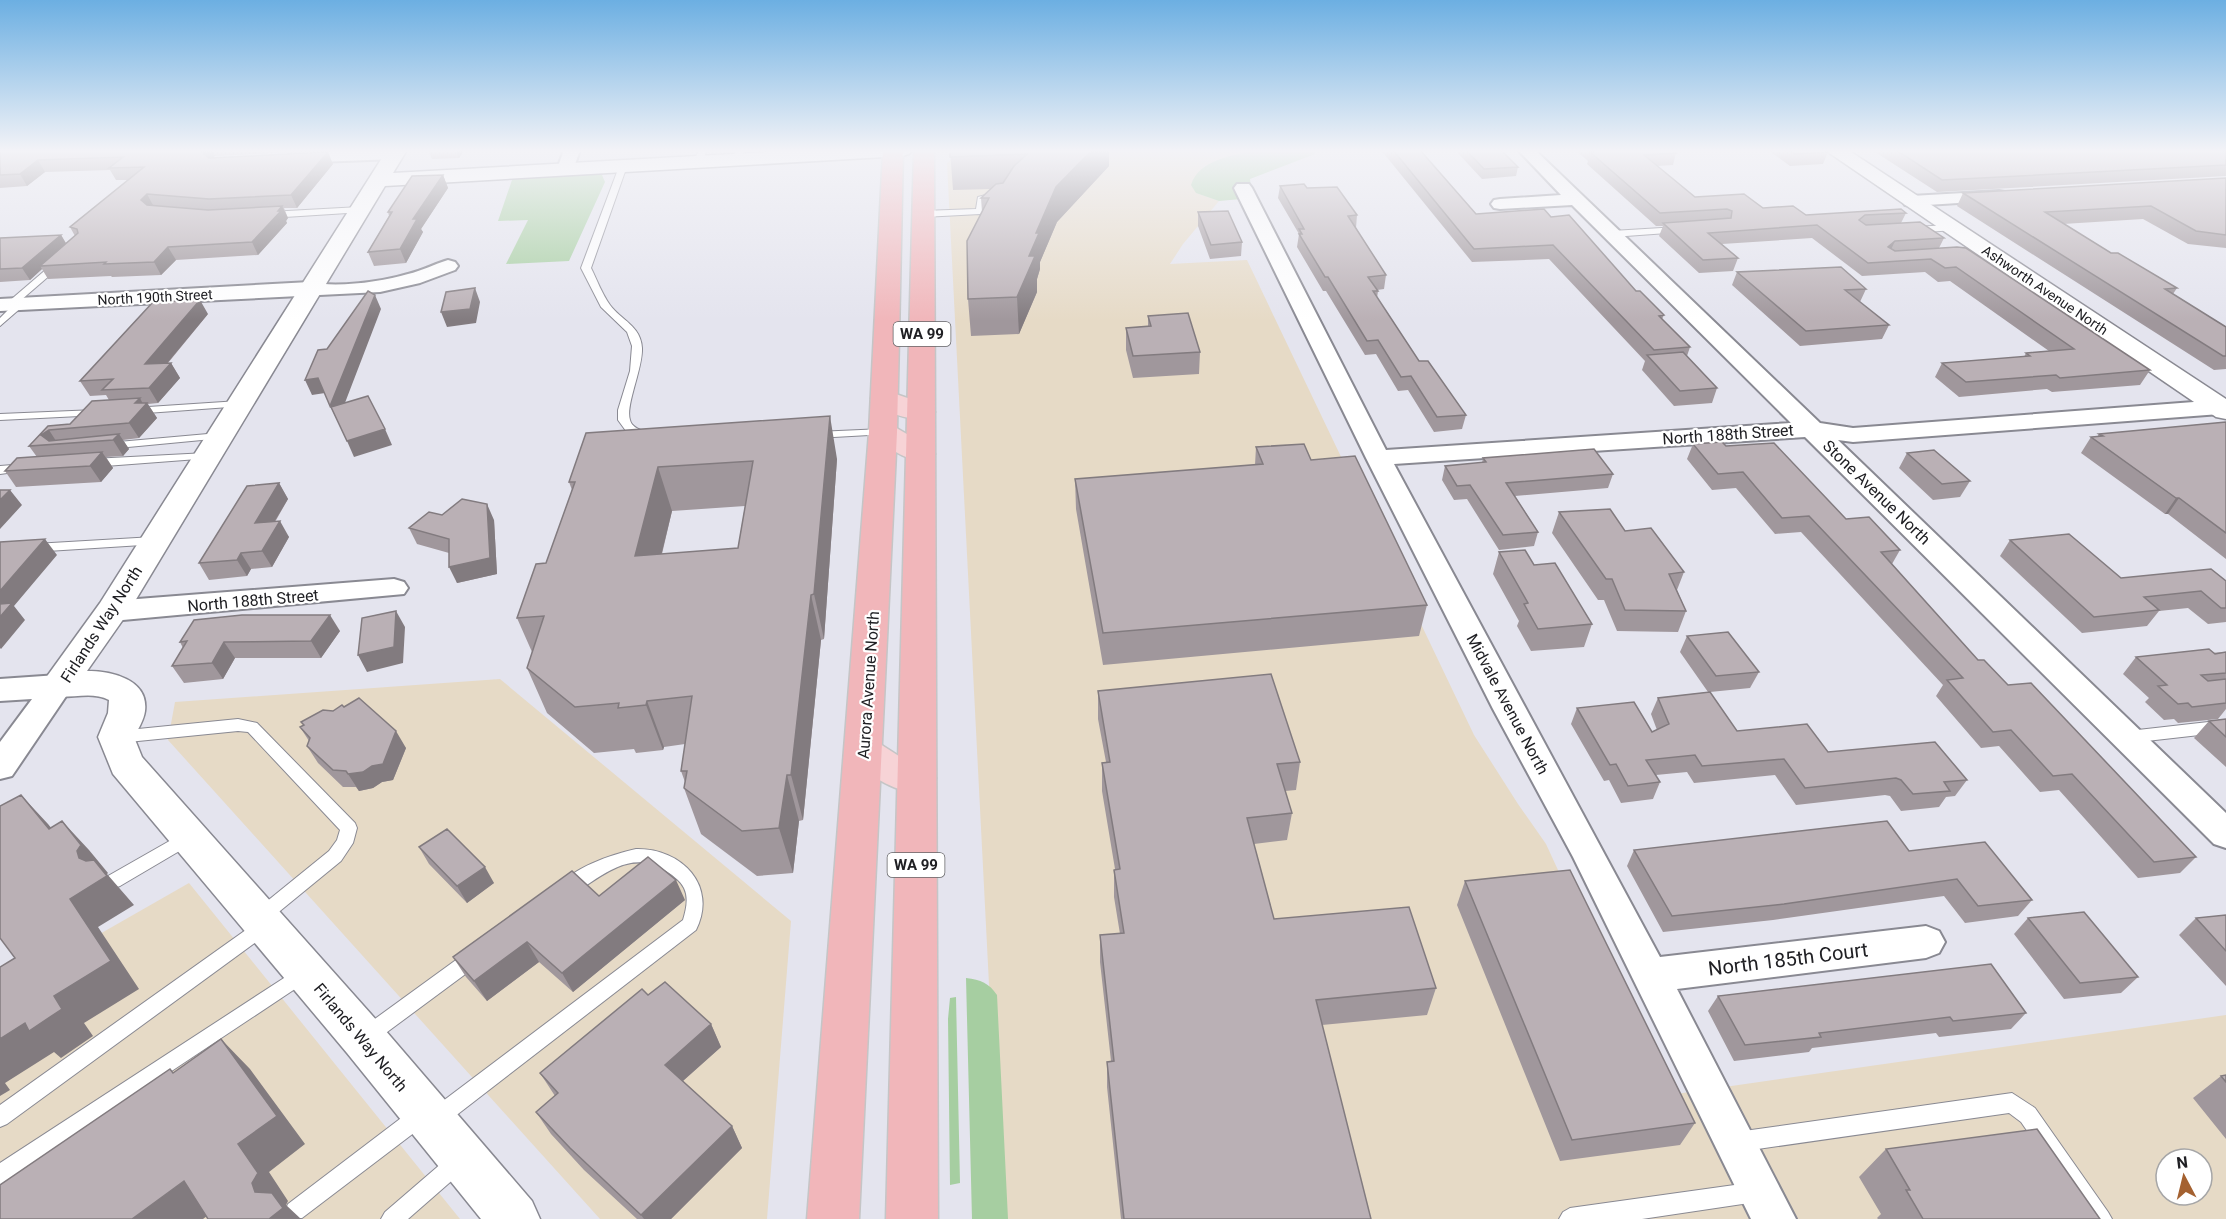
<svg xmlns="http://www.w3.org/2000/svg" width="2226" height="1219" viewBox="0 0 2226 1219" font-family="Roboto,sans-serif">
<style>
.commercial{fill:#e6dac6;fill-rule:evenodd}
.green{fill:#a6cea1}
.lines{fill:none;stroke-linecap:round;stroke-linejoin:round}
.lane-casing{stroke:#898992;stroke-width:2}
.street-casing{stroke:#898992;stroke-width:4}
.secondary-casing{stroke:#898992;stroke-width:3}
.primary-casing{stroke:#c5c5c6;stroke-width:3}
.highway-casing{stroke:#c5c5c6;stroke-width:3}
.lane{fill:#fff;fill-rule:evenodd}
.street{fill:#fff;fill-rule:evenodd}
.secondary{fill:#fff;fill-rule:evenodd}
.primary{fill:#f7d3d6;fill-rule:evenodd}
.highway{fill:#f1b6ba;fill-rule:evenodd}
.wall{fill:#a0979c;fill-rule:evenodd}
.shaded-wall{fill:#827b7f}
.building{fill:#bab0b5;stroke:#827b7f;stroke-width:1.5;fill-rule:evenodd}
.labels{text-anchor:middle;stroke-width:4.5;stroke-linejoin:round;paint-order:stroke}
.far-street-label{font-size:14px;fill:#202024;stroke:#fff}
.shield{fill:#fff;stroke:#636366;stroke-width:1.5}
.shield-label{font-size:15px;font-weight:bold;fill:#202024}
.street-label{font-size:16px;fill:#202024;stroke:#fff}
.near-street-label{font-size:20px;fill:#202024;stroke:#fff}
</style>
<rect width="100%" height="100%" fill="#e4e4ee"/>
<!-- commercial -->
<path class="commercial" d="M1089 150H1256L1204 166 1196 193 1219 201 1183 244 1170 264 1247 260 1474 735 1518 804 1546 844 1662 1096 2226 1015V1219H1001L947 163 953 158ZM2166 1159H2202V1195H2166Z
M500 679 791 921 767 1219H600L168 740 175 702Z
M189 883 460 1219H0V991Z"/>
<!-- green -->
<path class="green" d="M1256 150H1312L1315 154 1250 179 1251 188 1241 199 1219 201 1196 193 1191 185C1199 159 1233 156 1256 150Z
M592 173 602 175 605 182 569 261 506 264 528 220 498 221 513 177Z
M966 978C981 980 989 983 997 995L1008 1219H972Z
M956 997 960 1183 950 1185 948 1019 950 998Z"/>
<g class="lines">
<!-- lane casing -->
<g class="lane-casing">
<path id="lane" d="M699 150H707L702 161 698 163 694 161Z
M736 150H744L741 161 734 159Z
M620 164 627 166 591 268C597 280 602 294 610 305 621 320 641 326 642 348 643 368 625 406 630 420 632 429 645 431 652 435V439H644L626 431 618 420V410L630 371 632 346 627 332 601 307 581 268Z
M997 192 1001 195 1000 197 985 201 984 209 1002 212V216L980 214 923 217 919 214 923 211 976 209 978 197Z
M360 207 363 208V212L269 218 265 215 269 212Z
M1951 225 1954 226V230L1913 233 1909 230 1913 227Z
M1678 227 1682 230 1681 232 1612 237 1608 234 1612 231Z
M56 261 64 263 20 301 25 304 23 306 0 326V318L10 308 7 307V303Z
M239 401 244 404 243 406 133 414 127 411 133 408Z
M96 410 102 413 100 415 0 420V414Z
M883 429 889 432 887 434 816 438 810 435 816 432Z
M219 433 225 436 223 438 107 449 101 446 107 443Z
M207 453 213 456 211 458 92 467 86 463 92 459Z
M25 464 29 466 31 468 29 470 0 474V466Z
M154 537 158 538 160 541 158 544 0 554V546Z
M238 719 257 723 355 823 357 828 353 843 341 861 269 920 274 926 271 931 7 1124 0 1127V1105L257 922 252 916 255 911 329 851 337 840 340 830 248 732 238 731 118 743 113 741 110 737 113 733 118 731Z
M2226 720V732L2129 743 2124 741 2121 737 2124 733 2129 731Z
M187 831 193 833 195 838 193 843 120 886 114 888 108 886 106 881 108 876Z
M636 849C682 848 718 886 696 930L445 1124 438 1127 431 1124 429 1119 427 1123 302 1218H288L285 1211 288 1204 413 1109 420 1106 427 1109 429 1114 431 1110 683 920C686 910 689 898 684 888 680 880 671 874 663 869 618 843 581 902 560 895L558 890C568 868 614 854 636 849Z
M473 950 479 952 482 958 479 964 375 1041 368 1044 361 1041 359 1035 361 1029 467 952Z
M304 965 310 967 313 973 310 979 0 1185V1163Z
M2012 1093 2035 1108 2108 1212 2112 1219H2088L2021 1122 2009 1113 1737 1152 1730 1149 1727 1142 1730 1135 1737 1132Z
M457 1153 464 1156 467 1163 464 1170 408 1219H381L385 1212 450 1156Z
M1756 1182 1763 1185 1766 1192 1763 1199 1756 1202 1642 1219H1559L1563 1212 1570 1208Z"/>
</g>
<!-- street casing -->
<g class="street-casing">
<path id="street" d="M399 150 403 154 395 159 292 163 284 158 292 153Z
M564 150H580L572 173H560L557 169Z
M1518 150H1535L1820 423 1853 428 2220 400 2226 402V412L2220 414 1853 442 1838 440 2226 813V848L2214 844 1805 437 1394 464 1660 957 1926 926 1939 931 1945 942 1939 953 1926 958 1677 989 1796 1219H1751L1573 857 1493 709 1366 458 1234 188 1237 184H1249L1252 188 1386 450 1791 423 1572 205 1500 209 1494 208 1491 204 1494 200 1500 199 1561 195Z
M1999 191 2005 192 2008 196 2005 200 1911 206 1905 205 1902 201 1905 197 1911 196Z
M448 260 455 262 458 266 455 270 420 283 380 292 0 311V299L310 282C335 288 382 282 408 274 422 271 434 264 448 260Z
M394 579 404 582 408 588 404 594 112 621 102 618 98 611 102 604 112 601Z
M58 675 69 678 73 686 12 776 0 779V742L32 699 0 701V679Z"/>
</g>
<!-- secondary casing -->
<g class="secondary-casing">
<path id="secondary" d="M387 150H407L393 173 802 150H912L909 154 902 156 385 186 129 611 87 671C111 671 149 679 145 711 144 720 138 729 134 737L142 757 379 1023 532 1201 540 1219H481L347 1053 113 774 98 737 108 713 109 700C90 690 66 701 46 695L40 686 100 603Z
M1825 150H1848L2226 399V419L2216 417Z"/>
</g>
<!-- primary casing -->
<g class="primary-casing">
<path id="primary" d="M884 390 931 406 935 412 931 418C913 422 881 413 871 398L875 392Z
M883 424 893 426 931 448 935 454 931 460C910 465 891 448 873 438L869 432 873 426Z
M864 738 877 742 905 760 930 768 936 778 930 788C927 790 921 793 917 793 897 793 855 769 845 752L851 742Z"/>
</g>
<!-- highway casing -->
<g class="highway-casing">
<path id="highway" d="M883 150H903L897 432 859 1219H807L869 432Z
M914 150H934L938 1219H886Z"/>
</g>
<!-- lane -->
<use href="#lane" class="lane"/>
<!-- street -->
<use href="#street" class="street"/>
<!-- secondary -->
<use href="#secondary" class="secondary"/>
<!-- primary -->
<use href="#primary" class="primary"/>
<!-- highway -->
<use href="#highway" class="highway"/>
</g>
<!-- wall -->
<path class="wall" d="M3 150H332L215 156 211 158 333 164 297 208H284L288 218 286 221 287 223 258 255 176 260 161 275 112 277 111 276 48 279 42 269 30 280 0 282V238L61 235 66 243 75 236 70 227 128 180H116L110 170 45 172 27 186 0 188V152Z
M428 150H464L459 158 432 159Z
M950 150H1109V166L1057 222 1040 262V269L1037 279V292L1019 334 971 336 968 299 982 212 981 198 991 189 953 190Z
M1381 150H1420L1476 214 1551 217 1664 315 1662 319 1690 347 1687 356 1717 388 1712 403 1674 406 1642 370 1645 361 1549 259 1472 262Z
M1455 150H1501L1518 167 1516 176 1482 179Z
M1575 150H1691L1675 151 1676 153 1673 165 1657 166 1695 197 1806 215 1906 213 1901 223 1944 238 1939 248 2150 370 2140 385 2052 392 2047 389 1959 397 1935 377 1942 363 2024 357 2026 353 2049 351 1950 281 1938 282 1925 272 1862 276 1812 238 1722 244 1738 258 1733 271 1699 273 1659 236 1663 226H1656L1587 164 1588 161Z
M1768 150H1825L1828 152 1823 164 1790 166Z
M1872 150H2226V176L1937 192Z
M443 175 448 188 421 229 423 232 406 263 374 266 368 252 389 216 388 212Z
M2226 178V248L2188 244 2143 219 2063 224 2111 253 2177 288 2173 294 2226 327V369L2214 370 1957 206 1963 193Z
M1280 186 1307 188 1357 215 1356 228 1386 275 1384 289 1377 290 1378 291 1377 298 1419 361 1466 415 1462 429 1434 432 1408 390 1398 391 1376 354 1365 355 1326 291H1323L1297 247 1299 234 1278 198Z
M1198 212 1242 242 1241 256 1210 259 1198 226Z
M1737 272 1866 289 1860 302 1889 325 1882 339 1800 346 1732 285Z
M208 314 168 363H171L180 378 158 403 148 404 157 418 139 438 123 440 129 449 123 456 106 457 113 468 101 482 16 487 5 471 37 457 29 446 48 426 70 424 109 400 106 395 90 396 80 381Z
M1148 316 1200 352 1199 374 1133 378 1126 350V328L1148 326Z
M2226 422V559L2168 514H2165L2081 453 2091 437H2097L2099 434Z
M586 433 837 459 824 639 821 640 803 820 799 821 793 873 757 876 701 834 684 788 685 782 681 771 685 744 664 747 663 750 636 753 634 749 594 753 547 713 527 668 532 652 517 618 546 563 572 490 569 482ZM745 506 738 548 662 554 672 511Z
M1693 444 1726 446 1846 519 1900 550 1892 564 1978 660 2008 685 2196 857 2180 873 2138 878 2059 790 2040 792 1999 746 1981 748 1936 696 1943 685 1801 532 1775 534 1736 488 1712 490 1687 459Z
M1256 447 1311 460 1427 605 1419 636 1103 665 1076 509 1075 479 1255 465Z
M1907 453 1970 481 1960 497 1933 500 1899 468Z
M1483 458 1613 474 1608 488 1515 496 1538 532 1534 546 1499 550 1467 499 1454 500 1442 480 1445 466 1482 463Z
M279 483 288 499 275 522 289 537 272 567 251 569 247 576 209 580 199 563Z
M1559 512 1625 531 1684 572 1677 590 1686 611 1678 632 1617 631 1604 600H1598L1552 533Z
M442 515 494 520 497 574 457 583 449 553 417 544 409 528Z
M2010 540 2121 578 2226 581V622L2208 624 2188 608 2159 611 2147 626 2082 633 2000 556Z
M1499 552 1534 565 1592 624 1584 647 1531 651 1517 626 1519 621 1493 574Z
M340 631 321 658H235L223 679 184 683 172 666 183 648 180 642Z
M1687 636 1759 672 1750 688 1710 692 1737 731 1828 752 1967 780 1955 796 1946 797 1939 807 1901 811 1890 796 1885 795 1796 805 1775 775 1694 783 1687 772 1656 775 1660 782 1653 799 1621 803 1609 780 1604 781 1571 724 1577 708 1652 732 1657 730 1651 714 1658 698 1708 692 1680 652Z
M2226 652V709L2218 719 2178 723 2174 719 2164 720 2145 702 2149 698 2123 674 2136 657Z
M1098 691 1300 762 1296 790 1285 791 1292 813 1287 840 1254 844 1274 919 1436 988 1427 1015 1322 1025 1371 1219H1121L1107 1087V1062L1111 1061 1100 962V935L1120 934 1114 897V870L1115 869 1102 791V763L1106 762 1098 719Z
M344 707 406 748 393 780 382 782 373 788 359 791 356 787H343L318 763 307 746 309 741 300 727 303 725 301 722Z
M2226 719V767L2194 738 2209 721Z
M419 847 494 883 467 903 429 864Z
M1634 850 1909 851 2032 900 2018 916 1965 923 1944 896 1773 920 1663 932 1627 866Z
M1465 881 1695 1123 1680 1145 1560 1161 1457 905Z
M599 896 685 900 573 992 539 962 487 1001 466 977 453 957Z
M2226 915V986L2179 935 2196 918Z
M2028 918 2138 977 2121 993 2064 999 2014 934Z
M648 995 711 1024 721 1047 683 1081 732 1126 742 1148 671 1219H637L584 1170 551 1134 536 1112 555 1096 540 1073Z
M1718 996 2026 1013 2011 1029 1939 1037 1936 1033 1812 1048 1809 1052 1734 1061 1708 1011Z
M2226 1075V1139L2193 1098 2221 1076Z
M1886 1149 2100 1219H1878L1877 1218 1881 1214 1859 1177Z"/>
<!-- shaded-wall -->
<path class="shaded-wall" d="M199 150H212L215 156 205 162Z
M456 150H464L459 158Z
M1092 150H1109V166L1057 222 1040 262V269L1037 279V292L1019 334 1017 297 1036 233 1056 187Z
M328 152 333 164 297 208 291 195Z
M38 160 45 172 27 186 20 174Z
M443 175 448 188 421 229 423 232 406 263 400 249 413 219Z
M147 194 154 207 148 212 141 200Z
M282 206 288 218 286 221 287 223 258 255 252 242Z
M61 235 68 247 40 266 42 269 30 280 22 268Z
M1895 241 1889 254 1888 247Z
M168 247 176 260 161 275 154 262Z
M475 288 480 302 476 323 447 327 441 312Z
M375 295 381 309 338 421 330 406Z
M200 300 208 314 154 379 145 364Z
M171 363 180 378 158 403 149 388Z
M318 378 325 393 312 395 305 380Z
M140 398 144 406 147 403 157 418 139 438 129 423 135 403Z
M830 416 837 459 824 639 814 594Z
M385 429 392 445 354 457 347 441Z
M49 430 58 444H48L41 435Z
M119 434 129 449 123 456 113 440Z
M102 452 113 468 101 482 90 466Z
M658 467 672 511 650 601 635 556Z
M279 483 288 499 264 539 255 523Z
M10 490 22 505 0 529V500Z
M2176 498H2179L2168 514H2165Z
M487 504 494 520 497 574 457 583 449 567Z
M280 521 289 537 272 567 262 551Z
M45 539 57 555 14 606 25 620 1 649 0 648V591Z
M241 553 251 569 247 576 237 560Z
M811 595 821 640 803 820 791 775Z
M396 611 405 627 403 663 367 672 358 655Z
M330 615 340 631 321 658 311 641Z
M224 642 235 658 223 679 212 663Z
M647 701 664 747 663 750 646 705Z
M396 731 406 748 393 780 382 782 373 788 359 791 348 774Z
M787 775 799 821 793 873 779 828Z
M21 795 48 824 76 858 49 829Z
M62 821 89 850 108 873 107 874 134 905 98 927 139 989 84 1023 93 1036 61 1058 54 1052 5 1083 10 1090 0 1096V1039L54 996 70 899 79 858Z
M485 867 494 883 467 903 457 886Z
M676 880 685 900 573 992 562 973Z
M527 942 539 962 487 1001 474 981Z
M711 1024 721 1047 676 1087 665 1065Z
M221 1039 250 1069 305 1144 269 1172 288 1201 286 1205 301 1219H269L255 1192 238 1144Z
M732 1126 742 1148 671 1219H644L641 1215Z
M184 1181 216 1209 203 1219H132Z"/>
<!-- building -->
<path class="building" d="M3 150H200H199L209 158 328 152 291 195 209 199 147 194 141 200 147 205 208 210 282 206 278 211H281L252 242 168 247 154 262 104 264 106 262 40 266 78 233 77 229 70 227 144 167 109 168 123 157 38 160 20 174 0 175V152Z
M950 150H1092L1056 187 1036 233H1039L1029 256H1035L1017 297 968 299 967 241 989 198H981L996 184 1003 183 1014 166 1027 154 950 157Z
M1393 150H1420L1476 214 1544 209 1551 217 1569 215 1636 291H1640L1664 315 1659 316 1690 347 1654 350 1553 245 1474 249Z
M1466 150H1501L1518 167 1484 169Z
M1592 150H1673L1676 153 1644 155 1695 197 1744 194 1763 208 1793 206 1806 215 1901 209 1906 213 1865 215 1859 220 1866 225 1920 222 1944 238 1895 241 1888 247 1895 251 1957 247 1966 248 2150 370 2060 378 2056 375 1966 382 1942 363 2030 356 2026 353 2074 349 1956 267 1945 268 1931 259 1868 263 1817 225 1708 233 1738 258 1703 260 1663 223 1731 218 1732 211 1727 209 1660 213 1590 152H1594Z
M1789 150H1825L1828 152 1795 154Z
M1896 150H2220L2226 152V165L1942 180Z
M443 175 413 219H417L400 249 368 252 392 212H388L412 176Z
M2226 178V235L2196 231 2151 206 2045 212 2111 253H2118L2177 288 2165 289 2226 327V356H2223L1963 193Z
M1304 184 1307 188 1337 187 1357 215 1348 216 1386 275 1368 277 1378 291H1373L1419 361H1428L1466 415 1437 417 1411 376 1401 377 1378 340 1367 341 1328 277H1325L1299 234H1302L1299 229H1304L1280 186Z
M1228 211 1242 242 1211 245 1198 212Z
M61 235 22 268 0 269V238Z
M1841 267 1866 289 1845 290 1889 325 1806 331 1737 272Z
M475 288 470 309 441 312 446 292Z
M368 291 375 295 330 406 318 378 305 380 318 350 327 349Z
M200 300 145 364 171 363 149 388 102 390 113 379 80 381 153 302Z
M1188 313 1200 352 1133 356 1126 328 1151 326 1148 316Z
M1683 352 1717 388 1680 391 1647 355Z
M368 396 385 429 347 441 331 407Z
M140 398 135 403H147L129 423 49 430 41 435 49 441 119 434 113 440 29 446 48 426 70 424 92 401Z
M830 416 814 594 811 595 791 775H787L779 828 742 831 684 788 687 771H681L692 696 647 701 646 705 618 708 619 703 575 707 527 668 544 616 517 618 536 564 546 563 575 482H569L586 433ZM753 461 738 548 635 556 658 467Z
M2226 422V533L2179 498H2176L2091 437 2103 436 2099 434Z
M1722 442 1726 446 1774 443 1846 519 1869 517 1900 550 1881 552 1978 660H1984L2008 685 2031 683 2196 857 2154 862 2072 774 2053 776 2011 730 1993 732 1947 680 1963 678 1809 516 1782 518 1743 472 1718 474 1693 444Z
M1304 444 1311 460 1355 456 1427 605 1103 633 1075 479 1263 464 1256 447Z
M1594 449 1613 474 1506 483 1538 532 1503 535 1470 485 1457 486 1445 466 1486 462 1483 458Z
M1934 450 1970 481 1942 484 1907 453Z
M102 452 90 466 5 471 17 458Z
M279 483 255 523 280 521 262 551 241 553 237 560 199 563 247 486Z
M0 490H10L0 500Z
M462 499 487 504 490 558 449 567V539L409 528 429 512 442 515Z
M1610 509 1625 531 1651 528 1684 572 1669 574 1686 611 1625 610 1612 579H1606L1559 512Z
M2069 534 2121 578 2211 569 2226 581V608H2221L2201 591 2144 597 2159 610 2094 617 2010 540Z
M45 539 0 591V542Z
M1525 550 1534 565 1555 563 1592 624 1538 629 1524 604 1528 603 1499 552Z
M12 603 0 617V604Z
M396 611 394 647 358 655 362 618Z
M242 615H330L311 641 224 642 212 663 172 666 187 641 180 642 194 620Z
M1728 632 1759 672 1716 676 1687 636Z
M2209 649 2215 654 2226 652V673L2201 675 2208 681 2226 679V703L2192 707 2188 703 2178 704 2158 686 2167 685 2136 657Z
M1271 674 1300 762 1277 764 1292 813 1247 818 1274 919 1409 907 1436 988 1316 1000 1371 1219H1124L1107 1062 1114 1061 1100 935 1124 933 1114 870 1120 869 1102 763 1110 762 1098 691Z
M1710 692 1737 731 1807 724 1828 752 1935 742 1967 780 1944 782 1950 791 1913 794 1901 780 1896 778 1805 788 1784 759 1702 766 1695 755 1646 760 1660 782 1628 786 1616 764 1610 765 1577 708 1634 702 1652 732 1669 724 1658 698Z
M359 698 396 731 383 764 372 766 363 772 348 774 346 771 333 770 307 746 310 738 300 727 304 725 301 722 323 710 333 711 342 705 344 707Z
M2226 719V737L2209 721Z
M21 795 49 829 62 821 81 845 77 851 79 858 86 861 94 860 107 876 70 899 111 961 54 996 62 1009 29 1031 25 1023 0 1039V967L15 958 0 938V806Z
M1887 821 1909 851 1985 842 2032 900 1978 906 1957 879 1784 904 1672 916 1634 850Z
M447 829 485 867 457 886 419 847Z
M648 857 676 880 562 973 527 942 474 981 453 957 572 871 599 896Z
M1570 870 1695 1123 1572 1140 1465 881Z
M2084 912 2138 977 2080 983 2028 918Z
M2226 915V951L2196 918Z
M1991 964 2026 1013 1953 1021 1950 1017 1819 1033 1821 1037 1745 1045 1718 996Z
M665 982 711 1024 665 1065 732 1126 641 1215 570 1148 536 1112 558 1093 540 1073 642 989 648 995Z
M221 1039 277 1116 238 1144 258 1173 252 1183 255 1192 272 1193 283 1208 269 1219H208L184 1181 132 1219H0V1185L170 1069 173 1073Z
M2226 1075V1082L2221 1076Z
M2037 1129 2100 1219H1923L1906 1190H1910L1886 1149Z"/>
<!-- sky -->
<linearGradient id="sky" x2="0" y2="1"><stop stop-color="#6cafe2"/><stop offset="0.47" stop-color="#f3f3f7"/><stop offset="1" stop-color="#f3f3f7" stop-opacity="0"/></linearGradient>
<rect width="2226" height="321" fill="url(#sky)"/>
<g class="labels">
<!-- far-street labels -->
<g class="far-street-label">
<text transform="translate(2045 290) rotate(34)" y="5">Ashworth Avenue North</text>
<text transform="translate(155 297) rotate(-3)" y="5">North 190th Street</text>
</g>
<!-- shield labels -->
<g class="shield">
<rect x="893.5" y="322" width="57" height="24" rx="4.5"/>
<rect x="887.5" y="853" width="57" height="24" rx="4.5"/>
</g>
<g class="shield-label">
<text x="922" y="339">WA 99</text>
<text x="916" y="870">WA 99</text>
</g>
<!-- street labels -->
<g class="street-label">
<text transform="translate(1728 434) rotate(-4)" y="6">North 188th Street</text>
<text transform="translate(1877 492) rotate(44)" y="6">Stone Avenue North</text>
<text transform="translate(253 600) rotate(-5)" y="6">North 188th Street</text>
<text transform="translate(101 624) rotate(-57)" y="6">Firlands Way North</text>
<text transform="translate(868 685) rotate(-86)" y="6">Aurora Avenue North</text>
<text transform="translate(1508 704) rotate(62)" y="6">Midvale Avenue North</text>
<text transform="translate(361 1037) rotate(50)" y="6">Firlands Way North</text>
</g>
<!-- near-street labels -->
<g class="near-street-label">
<text transform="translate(1788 959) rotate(-7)" y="7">North 185th Court</text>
</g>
</g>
<!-- north arrow -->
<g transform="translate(2184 1177) rotate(353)"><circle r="28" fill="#ffffff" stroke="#a6a6a7" stroke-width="1.5"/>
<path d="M0-4.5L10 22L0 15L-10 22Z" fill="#a46130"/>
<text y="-9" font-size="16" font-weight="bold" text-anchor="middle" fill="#202024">N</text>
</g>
</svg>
